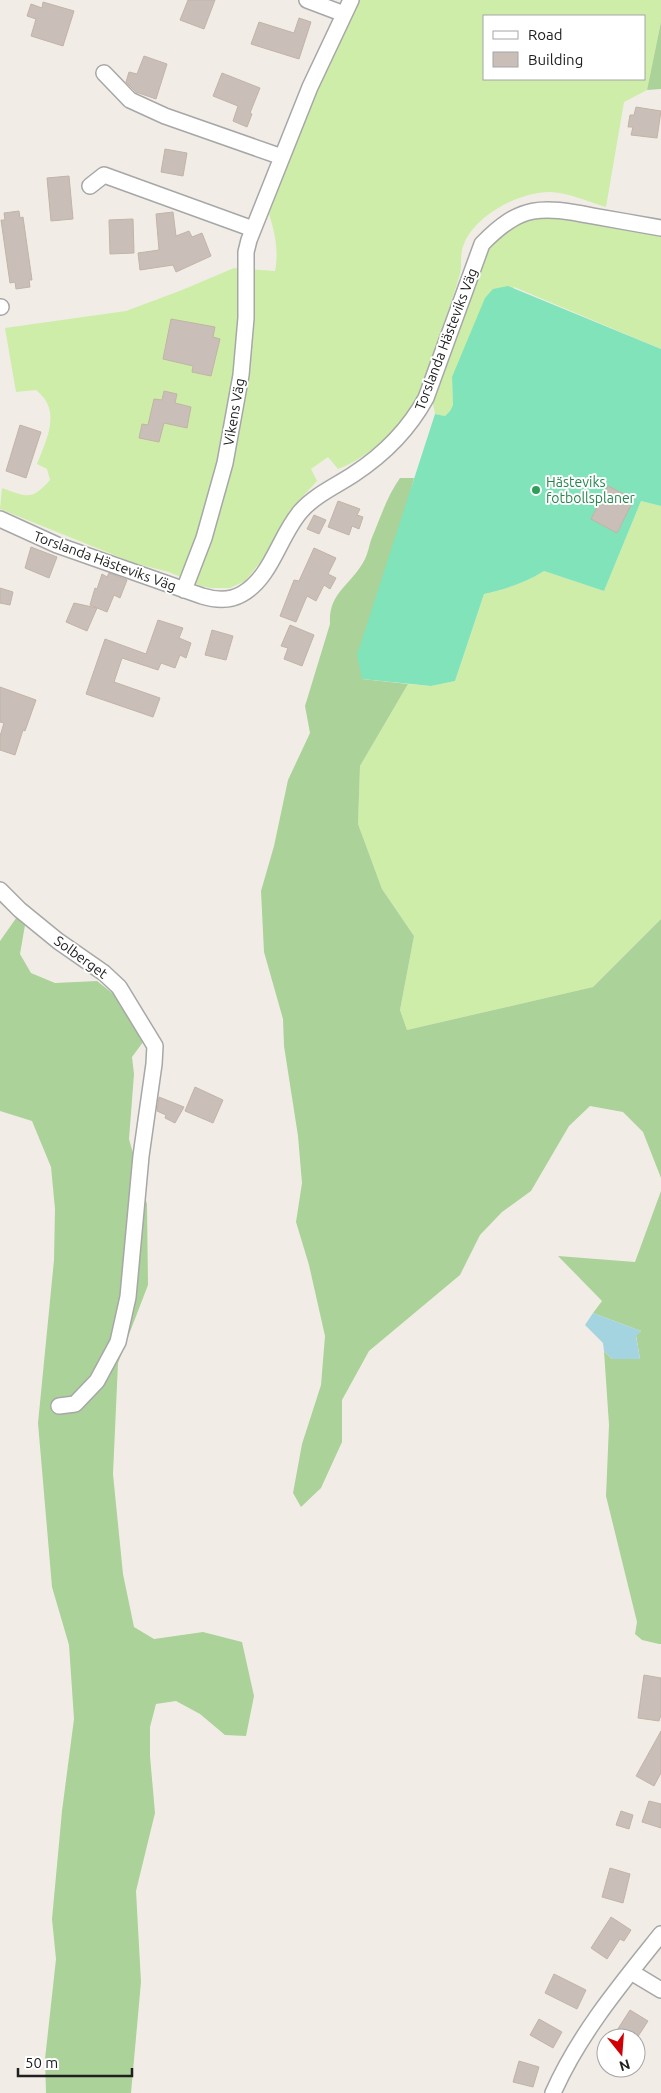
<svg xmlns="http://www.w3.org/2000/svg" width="661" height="2093" viewBox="0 0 661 2093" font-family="Ubuntu,sans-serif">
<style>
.grass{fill:#cdeda9;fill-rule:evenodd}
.forest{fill:#abd298}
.pitch{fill:#80e3ba}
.water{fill:#a4d4e0}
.building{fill:#c9bfb8;stroke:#c3b3a7}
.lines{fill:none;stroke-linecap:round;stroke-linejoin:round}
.minor-casing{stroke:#a7a7a7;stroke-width:18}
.minor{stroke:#fff;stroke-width:15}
.leisure-dot{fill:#2e9e5b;stroke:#fff;stroke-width:2}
.labels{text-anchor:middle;stroke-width:4;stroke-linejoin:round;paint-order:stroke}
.street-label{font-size:14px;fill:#202020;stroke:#fff}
.leisure-label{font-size:14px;fill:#27864d;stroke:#fff;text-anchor:start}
</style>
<rect width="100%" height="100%" fill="#f1ede6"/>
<!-- grass -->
<path class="grass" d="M356 0H661V22L647 90 624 102 606 207C589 202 569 193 551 192 521 191 475 215 464 244 459 254 463 267 459 277 451 305 440 333 431 360 425 377 420 399 409 413 391 435 365 459 338 469L328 457 311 469 317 481 290 510 262 560 245 581 230 588H211L201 586 169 572 134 563 0 509 2 488C28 497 31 501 50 480L47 469 37 464C47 438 62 410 36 390L16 392 5 328 126 311 182 290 234 268 275 271C279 251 275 233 269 214L332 52ZM485 16H645V79H485Z
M557 216 661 235V349L514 287 452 377 453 405 450 411 445 416 435 414 432 399 491 244C510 226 530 218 557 216Z
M641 501 661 506V919L593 987 407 1030 400 1010 414 936 382 889 358 824 360 766 408 684 431 686 455 681 484 594C506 589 525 583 544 571L604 591Z"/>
<!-- forest -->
<path class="forest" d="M661 22V89L647 90Z
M400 478H414L362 679 408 684 360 766 358 824 382 889 414 936 400 1010 407 1030 593 987 661 919V1178L643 1132 623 1112 590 1106 569 1126 531 1191 502 1212 480 1235 460 1275 369 1351 342 1400V1442L321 1488 301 1507 293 1493 302 1444 321 1385 325 1336 309 1265 296 1222 302 1183 298 1136 284 1046 283 1019 264 952 261 891 274 846 288 780 310 733 305 706 330 624C328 592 352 585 365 559 368 553 369 546 371 540 380 519 387 496 400 478Z
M19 914 25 925 20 954 31 973 55 983 97 981 116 996 146 1038 132 1057 134 1074 129 1139 147 1204 148 1285 118 1363 113 1474 123 1574 134 1627 154 1639 203 1632 242 1642 254 1696 246 1736 225 1735 200 1714 176 1701 156 1704 150 1727V1756L155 1813 136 1891 141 1982 131 2093H46L45 2059 56 1959 52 1919 62 1811 74 1719 69 1645 52 1587 38 1423 54 1260 55 1209 51 1167 32 1121 0 1111V941Z
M661 1191V1644H659L642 1640 635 1634 637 1622 606 1496 609 1425 604 1351 612 1359H640L636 1335 641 1331 593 1313 602 1301 558 1256 635 1262Z"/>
<!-- pitch -->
<path class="pitch" d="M508 286 661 349V506L641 501 604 591 544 571C525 583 506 589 484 594L455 681 431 686 362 679 357 655 435 414 445 416 450 411 453 405 452 377 485 298 493 289Z"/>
<!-- water -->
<path class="water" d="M593 1313 641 1331 636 1336 640 1359H612L604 1351 603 1343 585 1325Z"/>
<!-- building -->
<path class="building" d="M188 0H215L204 29 180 20Z
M43 2 74 11 63 46 31 36 36 19 27 16 31 4 42 8Z
M299 18 311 22 299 59 251 44 259 22 294 33Z
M144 56 167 64 156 99 136 92 126 82 129 72 137 74Z
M222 73 260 88 250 113 252 114 247 127 233 121 238 106 213 96Z
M636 107 661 111 657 138 631 135 633 127H628L630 115H634Z
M165 149 187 153 183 176 161 172Z
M69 176 73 219 51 221 47 178Z
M19 211 20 218 23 217 32 280H29L30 287 16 289 15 282 10 283 1 220H5L4 213Z
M173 212 176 236 189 231 192 237 202 233 211 256 176 272 173 265 140 270 138 253 159 250 156 214Z
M133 219 134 253 110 254 109 220Z
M171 319 215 327 213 337 220 339 211 376 192 372 193 366 163 359Z
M164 391 177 394 175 403 191 407 187 428 164 423 159 442 139 438 142 424 148 425 154 399 162 400Z
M20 425 41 432 26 478 6 471Z
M608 486 630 497 627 503 631 505 617 533 591 519Z
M338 501 360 509 357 515 363 517 359 529 352 526 349 535 328 527Z
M314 515 326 520 319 534 307 529Z
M31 547 57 557 49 578 25 568Z
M314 548 336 558 328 574 336 578 330 589 324 585 316 601 307 596 296 622 280 616 294 580 299 581Z
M109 573 127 580 120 598 114 595 107 612 90 605 95 588 97 589 102 574 107 577Z
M0 588 13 592 10 605 0 603Z
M74 603 97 608 87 631 66 622Z
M158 620 183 628 179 638 191 643 186 658 180 655 175 668 161 663 158 670 122 658 114 682 160 698 153 717 86 694 105 639 146 654Z
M290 625 314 635 302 666 284 659 288 648 281 646Z
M212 630 233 636 226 660 205 655Z
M0 687 36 700 25 731 23 730 15 755 0 750V736L4 723 0 722Z
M195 1087 223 1100 213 1123 185 1111Z
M159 1097 184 1107 175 1123 165 1118 166 1115 157 1111Z
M644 1675 661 1678V1715L659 1721 638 1718Z
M661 1731V1773L654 1786 636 1776Z
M649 1801 661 1804V1828L642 1822Z
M621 1811 633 1815 629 1829 616 1825Z
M610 1868 630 1874 623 1903 602 1897Z
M611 1917 631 1930 624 1941 620 1939 607 1959 591 1948Z
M554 1974 586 1990 577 2009 545 1993Z
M630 2010 648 2021 637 2038H612Z
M539 2019 562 2032 553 2048 530 2035Z
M519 2061 539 2067 533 2087 513 2082Z"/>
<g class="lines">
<!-- minor casing -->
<g class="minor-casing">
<path id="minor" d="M307 0 344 14
M104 73 130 100 165 116 282 157
M90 186 104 175 253 229
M0 307H1
M0 519 57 545 202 596C215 600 230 601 242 594 272 577 279 536 301 511 315 495 336 486 354 474 383 455 409 429 426 398L482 244C521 204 541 206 593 216 616 220 638 224 661 228
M184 590 204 538 225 463 241 375 246 318V252L249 240 310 87 351 0
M0 890 20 910 58 941 104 973 119 987 155 1046 154 1064 141 1156 128 1297 118 1342 97 1381 75 1404 59 1406
M631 1972 661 1990
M553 2093C579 2034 621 1984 661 1934"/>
</g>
<!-- minor -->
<use href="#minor" class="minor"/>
</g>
<!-- markers -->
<circle class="leisure-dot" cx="536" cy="490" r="5"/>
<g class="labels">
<!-- street labels -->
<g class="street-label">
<text transform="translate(446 339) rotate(-69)" y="5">Torslanda Hästeviks Väg</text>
<text transform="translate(234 412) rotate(-80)" y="5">Vikens Väg</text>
<text transform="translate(105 561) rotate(20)" y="5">Torslanda Hästeviks Väg</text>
<text transform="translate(81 957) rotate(36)" y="5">Solberget</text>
</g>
<!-- leisure labels -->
<g class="leisure-label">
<text x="546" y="487">Hästeviks<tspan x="546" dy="16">fotbollsplaner</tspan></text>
</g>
</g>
<!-- legend -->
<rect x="483" y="15" width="162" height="65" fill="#ffffff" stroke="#a6a6a6"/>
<rect x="493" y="31" width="25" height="8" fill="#ffffff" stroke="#a6a6a6"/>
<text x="528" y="40" font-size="15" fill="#202020">Road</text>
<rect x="493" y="52" width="25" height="15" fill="#c9bfb8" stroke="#a6a6a6"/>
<text x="528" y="65" font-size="15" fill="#202020">Building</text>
<!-- north arrow -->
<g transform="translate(621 2053) rotate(163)"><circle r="24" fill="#ffffff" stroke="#a6a6a6"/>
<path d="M0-4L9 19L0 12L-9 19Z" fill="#cf0006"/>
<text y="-8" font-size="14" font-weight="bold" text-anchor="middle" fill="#202020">N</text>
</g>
<!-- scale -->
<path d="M18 2068v8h114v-8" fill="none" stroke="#202020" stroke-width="2.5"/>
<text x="25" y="2068" font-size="15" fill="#202020" stroke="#ffffff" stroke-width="4" paint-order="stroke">50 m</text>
</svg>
